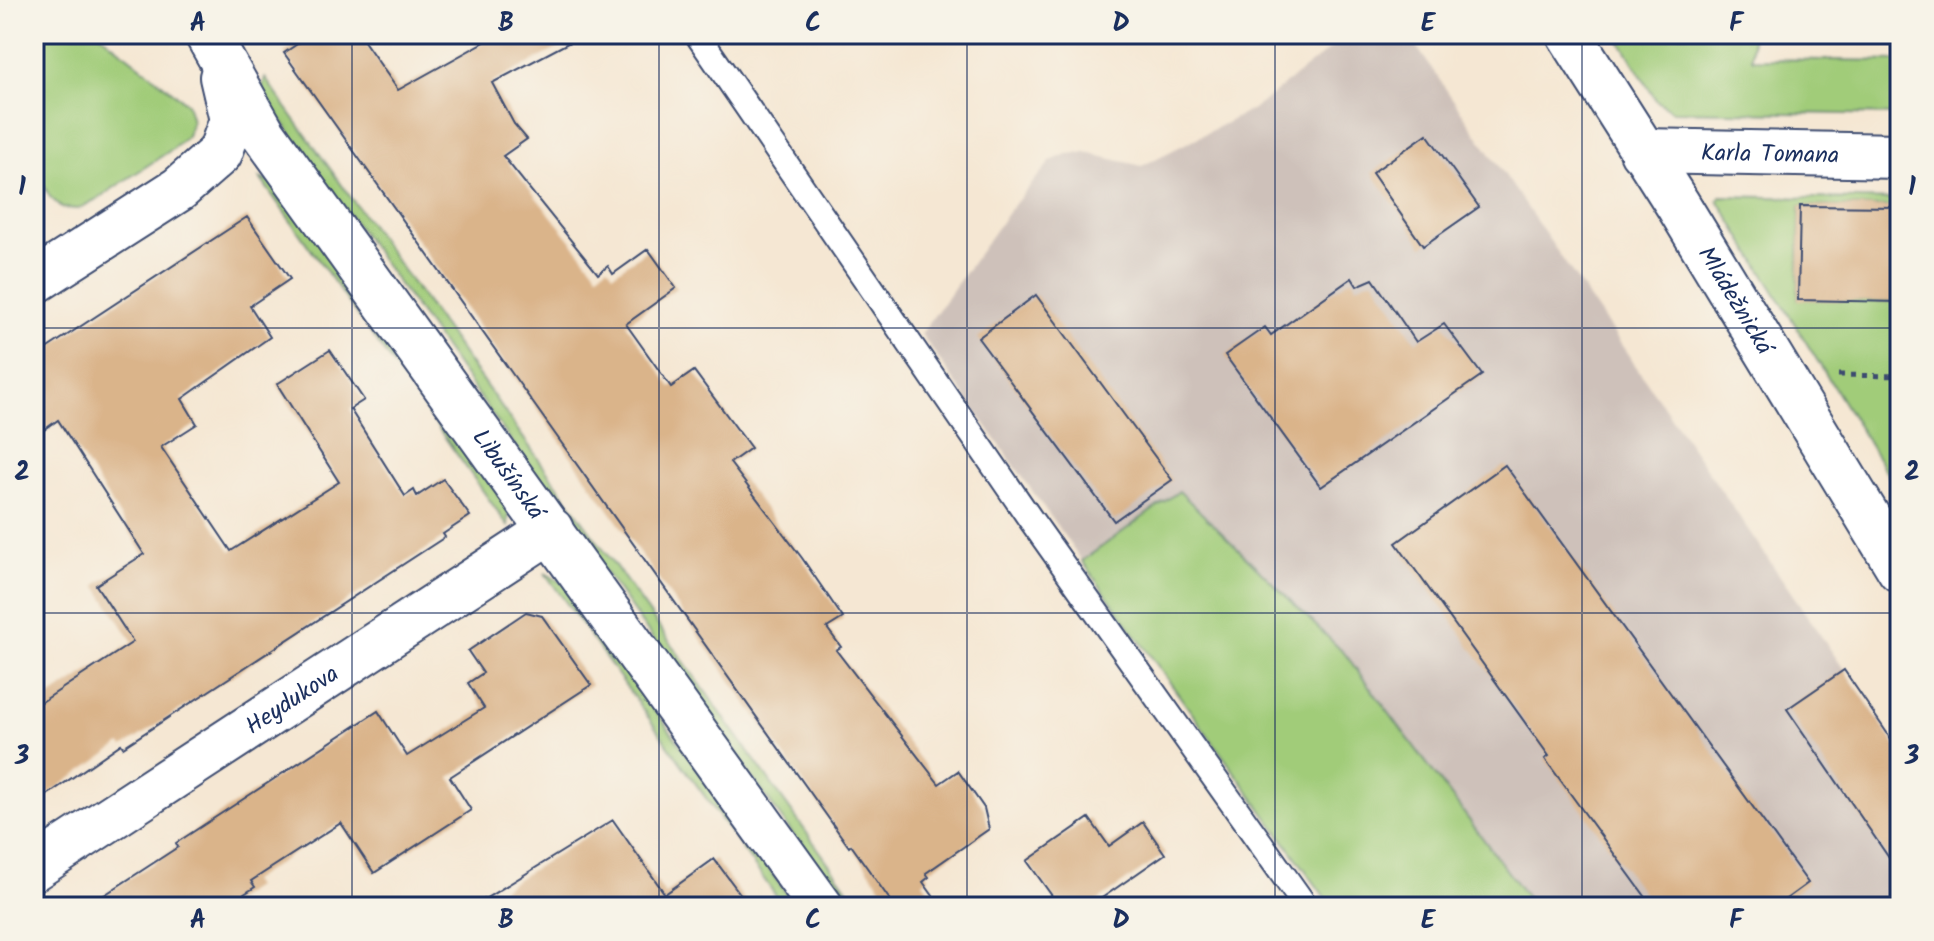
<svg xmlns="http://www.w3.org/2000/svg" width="1934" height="941" viewBox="0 0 1934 941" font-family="Kalam,sans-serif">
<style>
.industrial{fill:#cec1ba}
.green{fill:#a1cc79;stroke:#5e7e6c;stroke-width:2}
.building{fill:#dab48a}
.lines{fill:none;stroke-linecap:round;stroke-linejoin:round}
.lane-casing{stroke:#3c4b70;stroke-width:28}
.street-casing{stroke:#3c4b70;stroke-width:48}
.path{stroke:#3c4b70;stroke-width:5;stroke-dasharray:6 6;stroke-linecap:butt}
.lane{stroke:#fff;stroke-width:24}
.street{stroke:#fff;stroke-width:44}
.grid{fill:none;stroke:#1b2f5e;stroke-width:2;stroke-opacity:0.55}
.labels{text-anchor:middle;stroke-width:8;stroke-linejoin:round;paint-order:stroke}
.street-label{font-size:24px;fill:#1b2f5e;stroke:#f7f3e8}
.neatline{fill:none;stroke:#1b2f5e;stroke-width:3}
.grid-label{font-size:26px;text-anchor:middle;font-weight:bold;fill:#1b2f5e}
</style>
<rect width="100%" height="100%" fill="#f7f3e8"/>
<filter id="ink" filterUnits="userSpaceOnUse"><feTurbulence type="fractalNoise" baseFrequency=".0125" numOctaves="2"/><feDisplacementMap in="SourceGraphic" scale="16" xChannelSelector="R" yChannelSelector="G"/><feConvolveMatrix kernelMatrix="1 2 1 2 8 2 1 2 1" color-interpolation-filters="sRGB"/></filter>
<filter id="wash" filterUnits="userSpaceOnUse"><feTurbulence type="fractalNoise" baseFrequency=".006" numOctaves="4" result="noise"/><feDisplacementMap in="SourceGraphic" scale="32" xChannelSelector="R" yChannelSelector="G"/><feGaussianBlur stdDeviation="1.8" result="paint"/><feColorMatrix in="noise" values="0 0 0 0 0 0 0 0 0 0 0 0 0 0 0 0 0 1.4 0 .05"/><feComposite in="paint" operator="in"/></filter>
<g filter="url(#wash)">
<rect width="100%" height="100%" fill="#f5e7d3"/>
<!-- industrial -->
<path class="industrial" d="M1349 34H1408L1900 751V907H1534L1345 654 1180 491 1082 561 921 334 1009 211 1051 161 1067 154 1086 153 1142 166 1255 108Z"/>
<!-- green -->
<path class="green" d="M34 34H100L187 103 192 121 187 136 174 148 97 199 78 209 62 208 50 197 42 182 34 110Z
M1616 34H1752V59L1900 61V115L1672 111 1656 100Z
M265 78 860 907H845L264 96 262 88Z
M260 178 279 186 509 506 508 526Z
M1721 196 1900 200V207L1800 206 1798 299 1900 302V494L1718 200Z
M1179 491 1345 654 1534 907H1332L1082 561Z
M545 573 566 585 796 907H784Z"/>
<g id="blocks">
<!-- building -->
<path class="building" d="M312 34H359L398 90 499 34H585L492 83 514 124 527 139 503 156 598 274 608 266 613 274 648 249 676 288 626 324 671 387 694 371 751 448 730 463 802 558 843 618 827 628 841 647 836 650 939 784 958 771 984 808 989 829 926 873 929 877 923 882 941 907H895L851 845 849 847 284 53Z
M1427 134 1479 207 1423 246 1372 173Z
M1800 206 1900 207V302L1798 300Z
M247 217 290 279 250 306 270 337 182 399 197 424 161 447 231 551 339 482 277 384 330 350 364 400 350 409 405 496 414 490 417 496 443 479 470 516 443 534 445 537 123 747 121 744 34 804V707L133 642 96 585 144 554 58 420 34 437V357Z
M1352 278 1357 286 1373 279 1416 342 1444 324 1482 375 1321 487 1225 355 1265 327 1271 335Z
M1036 295 1172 480 1114 521 978 338Z
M1505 465 1808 883 1775 907H1653L1545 759 1549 756 1396 543Z
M526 612 542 616 591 685 450 777 471 810 374 873 341 823 251 881 255 887 224 907H86L178 847 176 843 378 711 407 756 484 708 468 683 483 673 468 651Z
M1844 670 1900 752V874L1787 709Z
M1089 818 1109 846 1143 822 1165 854 1089 907H1060L1027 861Z
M613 820 665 894 714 859 750 907H472Z"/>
</g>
</g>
<g filter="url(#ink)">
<use href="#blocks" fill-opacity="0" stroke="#3c4b70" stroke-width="2"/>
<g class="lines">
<!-- lane casing -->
<g class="lane-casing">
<path id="lane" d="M697 34 1031 520 1306 907"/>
</g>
<!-- street casing -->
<g class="street-casing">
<g id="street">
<path id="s1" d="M207 34 263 133 821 907"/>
<path id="s2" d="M1569 34 1678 205 1900 570"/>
<path id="s3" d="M1642 151 1900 156"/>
<path d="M34 282 179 189 220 153 232 120 222 77"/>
<path id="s4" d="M34 868 551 530"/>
</g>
</g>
<!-- path -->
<path class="path" d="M1838 375 1900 376"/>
<!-- lane -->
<use href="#lane" class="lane"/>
<!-- street -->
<use href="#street" class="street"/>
</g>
</g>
<!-- grid -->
<path class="grid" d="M352 34V907M659 34V907M967 34V907M1275 34V907M1582 34V907M34 328H1900M34 613H1900"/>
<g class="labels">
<!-- street labels -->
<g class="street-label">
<text dy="8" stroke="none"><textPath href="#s3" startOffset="128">Karla Tomana</textPath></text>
<text dy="8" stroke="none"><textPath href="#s2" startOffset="314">Mládežnická</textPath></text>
<text dy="8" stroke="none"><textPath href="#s1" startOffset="534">Libušínská</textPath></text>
<text dy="8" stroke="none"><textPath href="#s4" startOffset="308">Heydukova</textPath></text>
</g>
</g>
<!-- margin -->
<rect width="1934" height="941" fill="none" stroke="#f7f3e8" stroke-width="88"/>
<rect x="44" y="44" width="1846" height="853" class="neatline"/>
<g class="grid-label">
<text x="198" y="31">A</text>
<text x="506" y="31">B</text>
<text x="813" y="31">C</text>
<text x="1121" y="31">D</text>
<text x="1428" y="31">E</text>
<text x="1736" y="31">F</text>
<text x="22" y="195">1</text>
<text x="1912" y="195">1</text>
<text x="22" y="480">2</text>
<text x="1912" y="480">2</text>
<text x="22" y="764">3</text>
<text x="1912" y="764">3</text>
<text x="198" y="928">A</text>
<text x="506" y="928">B</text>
<text x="813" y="928">C</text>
<text x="1121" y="928">D</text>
<text x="1428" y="928">E</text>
<text x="1736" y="928">F</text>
</g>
</svg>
